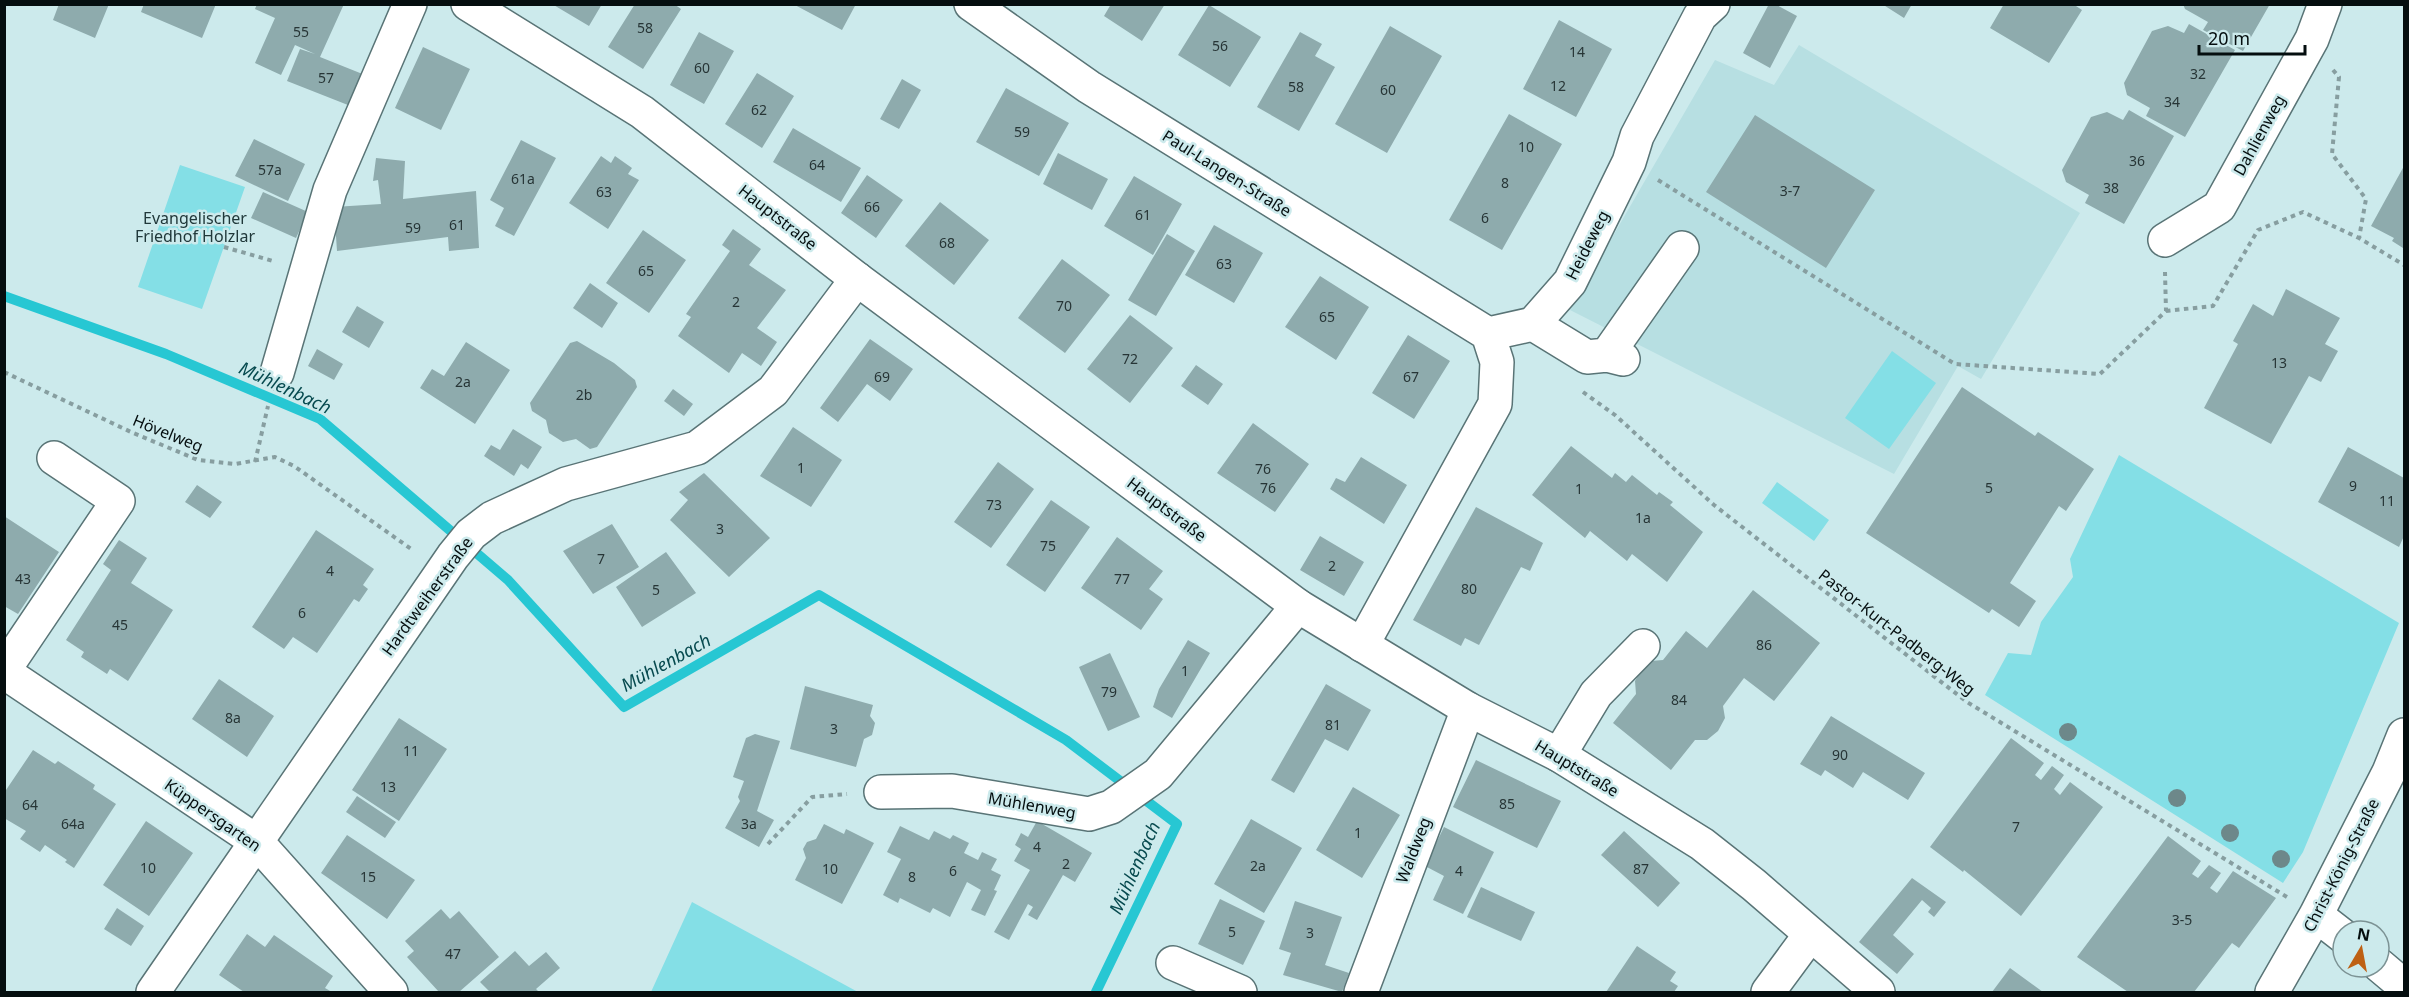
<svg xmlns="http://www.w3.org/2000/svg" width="2409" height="997" viewBox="0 0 2409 997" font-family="'Noto Sans',sans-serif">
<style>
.built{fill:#b7dfe2}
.green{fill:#84dfe6}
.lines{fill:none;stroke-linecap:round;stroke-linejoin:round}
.stream{stroke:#27c7d3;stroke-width:10}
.building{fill:#8eabad}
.minor-casing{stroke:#597476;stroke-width:36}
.major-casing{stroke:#597476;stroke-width:36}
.path{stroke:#879ea0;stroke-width:4;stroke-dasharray:4.5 4.5;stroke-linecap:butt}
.minor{stroke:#fff;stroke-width:33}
.major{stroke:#fff;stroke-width:33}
.tree{fill:#6d888a}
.labels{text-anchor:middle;stroke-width:5;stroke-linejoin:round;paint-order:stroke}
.number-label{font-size:14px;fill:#273536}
.street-label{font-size:16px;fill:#050e0f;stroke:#cceaec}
.park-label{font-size:16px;fill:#20383a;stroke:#cceaec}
.water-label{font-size:18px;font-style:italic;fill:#074a4f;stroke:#cceaec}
</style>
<rect width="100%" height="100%" fill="#cceaec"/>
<!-- built -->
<path class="built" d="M1799 45 2080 213 1981 379 1958 366 1894 474 1570 310 1715 60 1774 85Z"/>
<!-- green -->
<path class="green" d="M180 165 245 187 202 309 138 287Z
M1892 351 1936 383 1889 449 1845 418Z
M2119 455 2399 623 2303 852 2283 883 1985 695 2008 653 2031 655 2041 622 2073 577 2070 559Z
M1777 482 1829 520 1814 541 1762 503Z
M692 902 858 992H651Z"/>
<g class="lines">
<!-- stream -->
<path class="stream" d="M4 296 166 354 320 419 508 580 624 707 819 595 1066 740 1177 824 1096 992"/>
</g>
<!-- building -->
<path class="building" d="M59 4H109L95 38 53 20Z
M144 4H216L202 38 141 12Z
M257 4H344L320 57 365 75 353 107 287 81 300 49 315 54 295 45 281 75 255 63 275 18 255 9Z
M552 4H602L589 26Z
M635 4H674L681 9 643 69 608 47Z
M793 4H856L842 30Z
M1111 4H1165L1142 41 1104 16Z
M1769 4H1775L1797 16 1770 68 1743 53Z
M1882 4H1912L1904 18Z
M2004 4H2073L2082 10 2049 63 1990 28Z
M2183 4H2270L2243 51 2203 30 2208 22 2185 9Z
M1209 5 1261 37 1230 87 1178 55Z
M1559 20 1612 49 1576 117 1523 89Z
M2189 24 2235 50 2185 137 2146 116 2150 108 2127 95 2124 83 2152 31 2168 26 2184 33Z
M1390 26 1442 56 1387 153 1335 124Z
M699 32 734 51 704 104 670 85Z
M1300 32 1322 44 1315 56 1335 67 1299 131 1257 107Z
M423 47 470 69 441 130 395 108Z
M757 73 794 96 762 148 725 124Z
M902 79 921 90 899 129 880 119Z
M1006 88 1069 123 1039 176 976 142Z
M2129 110 2174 136 2124 224 2085 203 2089 195 2066 182 2062 170 2091 117 2107 112 2123 120Z
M1509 114 1562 144 1502 250 1449 220Z
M1755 115 1875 190 1826 268 1706 192Z
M793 128 861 168 841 202 773 162Z
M254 139 305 164 288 201 235 176Z
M521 140 556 158 514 236 495 226 504 208 490 200Z
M1058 153 1108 179 1092 210 1043 184Z
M601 156 611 163 615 156 632 168 628 174 639 180 608 229 569 203Z
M376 158 405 161 403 199 476 191 479 248 449 251 448 237 337 251 334 207 381 204 378 180 373 181Z
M2404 166V246L2403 248 2392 241 2394 238 2371 226Z
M867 175 903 200 876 238 841 213Z
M1134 176 1182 204 1153 255 1104 226Z
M263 192 308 212 296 238 251 218Z
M940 202 989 240 954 285 905 246Z
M1214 225 1263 253 1234 303 1185 275Z
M733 229 761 249 749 265 786 290 757 328 777 342 761 366 742 353 729 373 678 336 691 317 686 314 730 251 722 245Z
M643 230 686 260 649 313 606 283Z
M1167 234 1195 251 1156 316 1128 300Z
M1062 259 1110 295 1065 353 1018 318Z
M1320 276 1369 307 1336 360 1285 327Z
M590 283 618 303 602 328 573 308Z
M2286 289 2340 318 2325 344 2338 351 2321 382 2309 376 2271 444 2204 408 2238 344 2233 341 2253 304 2273 316Z
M357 306 384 322 369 348 342 332Z
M1130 315 1173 348 1130 403 1087 369Z
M1408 335 1450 361 1414 419 1372 393Z
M870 339 913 369 890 401 867 384 838 422 820 408Z
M577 341 614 363 635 380 637 387 597 447 590 449 576 439 563 442 549 433 546 420 532 411 530 403 570 343Z
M466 342 510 370 475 424 420 388 432 369 444 376Z
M317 349 343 364 334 380 308 366Z
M1196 365 1223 384 1208 405 1181 386Z
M1962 387 2035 436 2038 432 2094 469 2066 511 2059 506 2010 583 2036 601 2019 627 1992 609 1989 613 1866 533Z
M673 389 693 404 684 416 664 401Z
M1253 423 1309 464 1275 512 1217 473Z
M793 427 842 460 811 507 760 476Z
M513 429 542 447 528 469 521 464 514 476 484 456 491 445 500 450Z
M1571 446 1612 478 1615 473 1626 482 1632 475 1657 495 1659 492 1673 502 1670 505 1703 532 1667 582 1632 554 1627 561 1590 531 1585 538 1532 495Z
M2348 447 2404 478V536L2399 547 2318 502Z
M1361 457 1407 485 1384 524 1330 489 1336 478 1345 482Z
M998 462 1034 489 991 548 954 522Z
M704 473 770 538 729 577 670 520 688 500 679 492Z
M197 485 222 502 210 518 185 502Z
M1051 500 1090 527 1045 592 1006 565Z
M1476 507 1543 543 1530 571 1521 567 1479 645 1465 638 1461 646 1413 620Z
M4 516 59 552 18 614 4 606Z
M612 524 639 567 593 594 563 551Z
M316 530 374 569 363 585 368 589 359 602 354 599 317 653 293 637 284 649 252 627Z
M1320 536 1364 562 1344 596 1300 570Z
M1117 537 1163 571 1149 589 1163 599 1141 630 1081 588Z
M119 540 147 558 131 583 173 610 128 681 110 669 107 674 81 657 84 652 66 640 111 570 103 564Z
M666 552 696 593 642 627 616 587Z
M1753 590 1820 643 1774 701 1744 678 1723 706 1725 718 1718 731 1707 740H1695L1671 770 1613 723 1636 694 1635 681 1642 669 1651 661 1663 660 1686 631 1707 648Z
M1188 640 1210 653 1172 718 1153 707 1159 689Z
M1110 653 1140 717 1108 731 1079 667Z
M219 679 274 716 247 757 192 719Z
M1326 684 1371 710 1348 751 1325 739 1294 793 1271 780Z
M805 686 873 705 870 716 875 723 872 735 864 739 856 767 790 749Z
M1831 716 1925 773 1908 800 1863 772 1853 788 1825 770 1821 776 1800 764Z
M399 718 447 749 399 821 352 790Z
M755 734 780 741 757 811 774 820 759 847 725 828 740 801 738 797 744 781 733 777 746 738Z
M2011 738 2044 763 2035 775 2041 780 2052 766 2064 775 2054 789 2060 795 2070 782 2103 807 2021 916 1964 870 1963 872 1930 847Z
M33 750 55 764 58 761 95 785 93 789 116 804 74 868 65 862 67 860 45 845 40 852 20 839 26 831 4 818V793Z
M1476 760 1561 801 1537 848 1453 807Z
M1353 787 1400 815 1362 878 1316 850Z
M357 796 396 822 385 838 346 812Z
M1251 819 1302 848 1264 913 1214 884Z
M146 821 193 853 149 916 103 885Z
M1037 821 1092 853 1075 882 1063 875 1037 920 1028 915 1033 907 1028 904 1009 940 994 932 1030 870 1014 861 1021 849 1015 845 1021 833 1028 837Z
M824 824 844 834 846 829 874 843 842 904 795 880 806 858 803 849 807 842 816 839Z
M900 826 929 840 934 831 950 839 953 835 969 843 964 853 978 860 982 852 997 859 991 870 1001 875 994 890 997 891 985 916 971 910 981 890 967 882 950 917 933 908 930 913 900 898 898 903 883 895 901 859 887 852Z
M1444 827 1494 852 1463 914 1433 900 1444 876 1425 866Z
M1624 831 1680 883 1658 907 1601 855Z
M347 835 415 880 387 919 321 873Z
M2168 836 2201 861 2192 874 2198 878 2209 865 2221 873 2210 888 2217 893 2233 871 2276 898 2239 948 2232 943 2194 992H2128L2077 957Z
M1912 878 1946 902 1934 917 1928 912 1931 908 1922 900 1893 935 1914 954 1897 974 1859 942Z
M1481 887 1535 912 1521 941 1467 917Z
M1220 899 1265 921 1243 965 1198 944Z
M1295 901 1342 917 1325 965 1349 973 1342 992 1283 975 1291 953 1279 949Z
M117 908 144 926 131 946 104 929Z
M441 909 450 919 459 911 499 957 459 992H439L407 957 414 951 405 941Z
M247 934 265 947 274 935 333 976 325 988 332 992H244L219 975Z
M1637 946 1676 972 1670 981 1678 986 1674 992H1606Z
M515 951 529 966 546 952 560 968 536 989 539 992H490L480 982Z
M2010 968 2043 992H1992Z"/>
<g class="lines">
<!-- minor casing -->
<g class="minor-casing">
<path id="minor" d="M971 4 1089 87 1488 334
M2165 240 2219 207 2312 39 2325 4
M1533 324 1587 357 1607 355 1623 359
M1488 334 1533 324 1570 282 1629 162 1637 136 1700 16 1713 4
M1607 355 1682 248
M277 373 330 190 410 4
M1362 645 1495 404 1497 362 1488 334
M4 670 118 501 54 458
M4 672 256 841 391 992
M1559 755 1596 694 1643 646
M881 792 952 791 1089 814 1111 807 1158 774 1298 606
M2316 915 2343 936
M1173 963 1240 992
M2379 965 2404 986
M153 992 453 556 471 534 492 518 566 484 697 448 773 391 857 279
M1361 992 1468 709
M1768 992 1810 935
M2272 992 2316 915 2389 772 2404 735"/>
</g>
<!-- major casing -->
<g class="major-casing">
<path id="major" d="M468 4 642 112 857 279 1298 606 1468 709 1559 755 1702 844 1754 885 1878 992"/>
</g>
<!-- path -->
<path class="path" d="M2333 70 2339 77 2332 154 2366 199 2359 238 2404 265
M1658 180 1955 364 2100 374 2166 311 2165 272
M224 247 273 261
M2166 311 2213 306 2258 230 2303 212 2359 238
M4 372 131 432 198 460 235 464 275 457 294 466 414 551
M1583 392 1615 415 1714 505 1967 702 2287 897
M255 462 268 406
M768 844 812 797 847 794"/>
<!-- minor -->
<use href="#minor" class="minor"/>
<!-- major -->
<use href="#major" class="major"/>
</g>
<!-- trees -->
<g class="tree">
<circle cx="2068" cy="732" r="9"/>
<circle cx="2177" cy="798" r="9"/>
<circle cx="2230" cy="833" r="9"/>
<circle cx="2281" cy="859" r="9"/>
</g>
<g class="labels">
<!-- number labels -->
<g class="number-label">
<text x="645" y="33">58</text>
<text x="301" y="37">55</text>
<text x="1220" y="51">56</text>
<text x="1577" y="57">14</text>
<text x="702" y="73">60</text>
<text x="2198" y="79">32</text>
<text x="326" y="83">57</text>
<text x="1558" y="91">12</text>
<text x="1296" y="92">58</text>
<text x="1388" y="95">60</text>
<text x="2172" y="107">34</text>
<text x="759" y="115">62</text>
<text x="1022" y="137">59</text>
<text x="1526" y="152">10</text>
<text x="2137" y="166">36</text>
<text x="817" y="170">64</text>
<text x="270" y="175">57a</text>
<text x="523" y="184">61a</text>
<text x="1505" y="188">8</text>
<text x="2111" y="193">38</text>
<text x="1790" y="196">3-7</text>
<text x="604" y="197">63</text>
<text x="872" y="212">66</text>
<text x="1143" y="220">61</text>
<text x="1485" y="223">6</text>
<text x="457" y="230">61</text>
<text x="413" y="233">59</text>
<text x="947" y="248">68</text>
<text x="1224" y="269">63</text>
<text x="646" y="276">65</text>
<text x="736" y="307">2</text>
<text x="1064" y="311">70</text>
<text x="1327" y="322">65</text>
<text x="1130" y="364">72</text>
<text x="2279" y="368">13</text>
<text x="882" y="382">69</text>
<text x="1411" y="382">67</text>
<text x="463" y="387">2a</text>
<text x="584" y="400">2b</text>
<text x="801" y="473">1</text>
<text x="1263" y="474">76</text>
<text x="2353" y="491">9</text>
<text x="1268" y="493">76</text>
<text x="1989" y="493">5</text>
<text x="1579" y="494">1</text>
<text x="2387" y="506">11</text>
<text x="994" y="510">73</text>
<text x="1643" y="523">1a</text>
<text x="720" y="534">3</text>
<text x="1048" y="551">75</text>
<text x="601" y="564">7</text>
<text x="1332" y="571">2</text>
<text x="330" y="576">4</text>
<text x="23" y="584">43</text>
<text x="1122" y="584">77</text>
<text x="1469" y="594">80</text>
<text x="656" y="595">5</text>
<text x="302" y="618">6</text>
<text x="120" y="630">45</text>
<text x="1764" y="650">86</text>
<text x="1185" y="676">1</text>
<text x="1109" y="697">79</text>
<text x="1679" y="705">84</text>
<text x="233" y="723">8a</text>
<text x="1333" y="730">81</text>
<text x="834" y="734">3</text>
<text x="411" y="756">11</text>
<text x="1840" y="760">90</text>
<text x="388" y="792">13</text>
<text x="1507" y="809">85</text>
<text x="30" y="810">64</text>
<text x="73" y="829">64a</text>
<text x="749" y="829">3a</text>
<text x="2016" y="832">7</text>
<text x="1358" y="838">1</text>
<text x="1037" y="852">4</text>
<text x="1066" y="869">2</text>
<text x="1258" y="871">2a</text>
<text x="148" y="873">10</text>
<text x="830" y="874">10</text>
<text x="1641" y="874">87</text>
<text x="953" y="876">6</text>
<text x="1459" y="876">4</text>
<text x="368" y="882">15</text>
<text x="912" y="882">8</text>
<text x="2182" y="925">3-5</text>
<text x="1232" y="937">5</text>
<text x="1310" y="938">3</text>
<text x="453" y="959">47</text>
</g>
<!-- street labels -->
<g class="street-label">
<text transform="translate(2259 135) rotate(-61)" y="6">Dahlienweg</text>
<text transform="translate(1227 173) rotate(32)" y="6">Paul-Langen-Straße</text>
<text transform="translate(778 217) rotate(38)" y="6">Hauptstraße</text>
<text transform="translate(1587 245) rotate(-63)" y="6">Heideweg</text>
<text transform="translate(168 433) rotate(22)" y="6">Hövelweg</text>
<text transform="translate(1167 509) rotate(37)" y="6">Hauptstraße</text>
<text transform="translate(427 596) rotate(-54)" y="6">Hardtweiherstraße</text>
<text transform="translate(1897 632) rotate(38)" y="6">Pastor-Kurt-Padberg-Weg</text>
<text transform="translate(1577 768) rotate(31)" y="6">Hauptstraße</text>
<text transform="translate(1032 805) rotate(10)" y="6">Mühlenweg</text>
<text transform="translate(213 815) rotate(35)" y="6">Küppersgarten</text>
<text transform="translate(1413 850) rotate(-69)" y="6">Waldweg</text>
<text transform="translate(2341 865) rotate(-63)" y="6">Christ-König-Straße</text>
</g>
<!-- park labels -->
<g class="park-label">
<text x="195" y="224">Evangelischer<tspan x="195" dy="18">Friedhof Holzlar</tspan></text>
</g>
<!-- water labels -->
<g class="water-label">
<text transform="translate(285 388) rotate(25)" y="6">Mühlenbach</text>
<text transform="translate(666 663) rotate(-29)" y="6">Mühlenbach</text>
<text transform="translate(1135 868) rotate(-66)" y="6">Mühlenbach</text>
</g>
</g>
<!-- border -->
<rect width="2409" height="997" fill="none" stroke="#050e0f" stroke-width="12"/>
<!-- north arrow -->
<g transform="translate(2361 949) rotate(10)"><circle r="28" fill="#cceaec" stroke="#7c9294" stroke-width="1.5"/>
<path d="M0-4.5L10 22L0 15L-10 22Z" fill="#be6013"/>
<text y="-9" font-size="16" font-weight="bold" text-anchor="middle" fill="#050e0f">N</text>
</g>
<!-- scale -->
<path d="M2199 45v9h106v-9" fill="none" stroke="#050e0f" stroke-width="3"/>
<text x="2208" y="45" font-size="18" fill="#050e0f" stroke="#cceaec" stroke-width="4.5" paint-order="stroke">20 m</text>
</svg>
